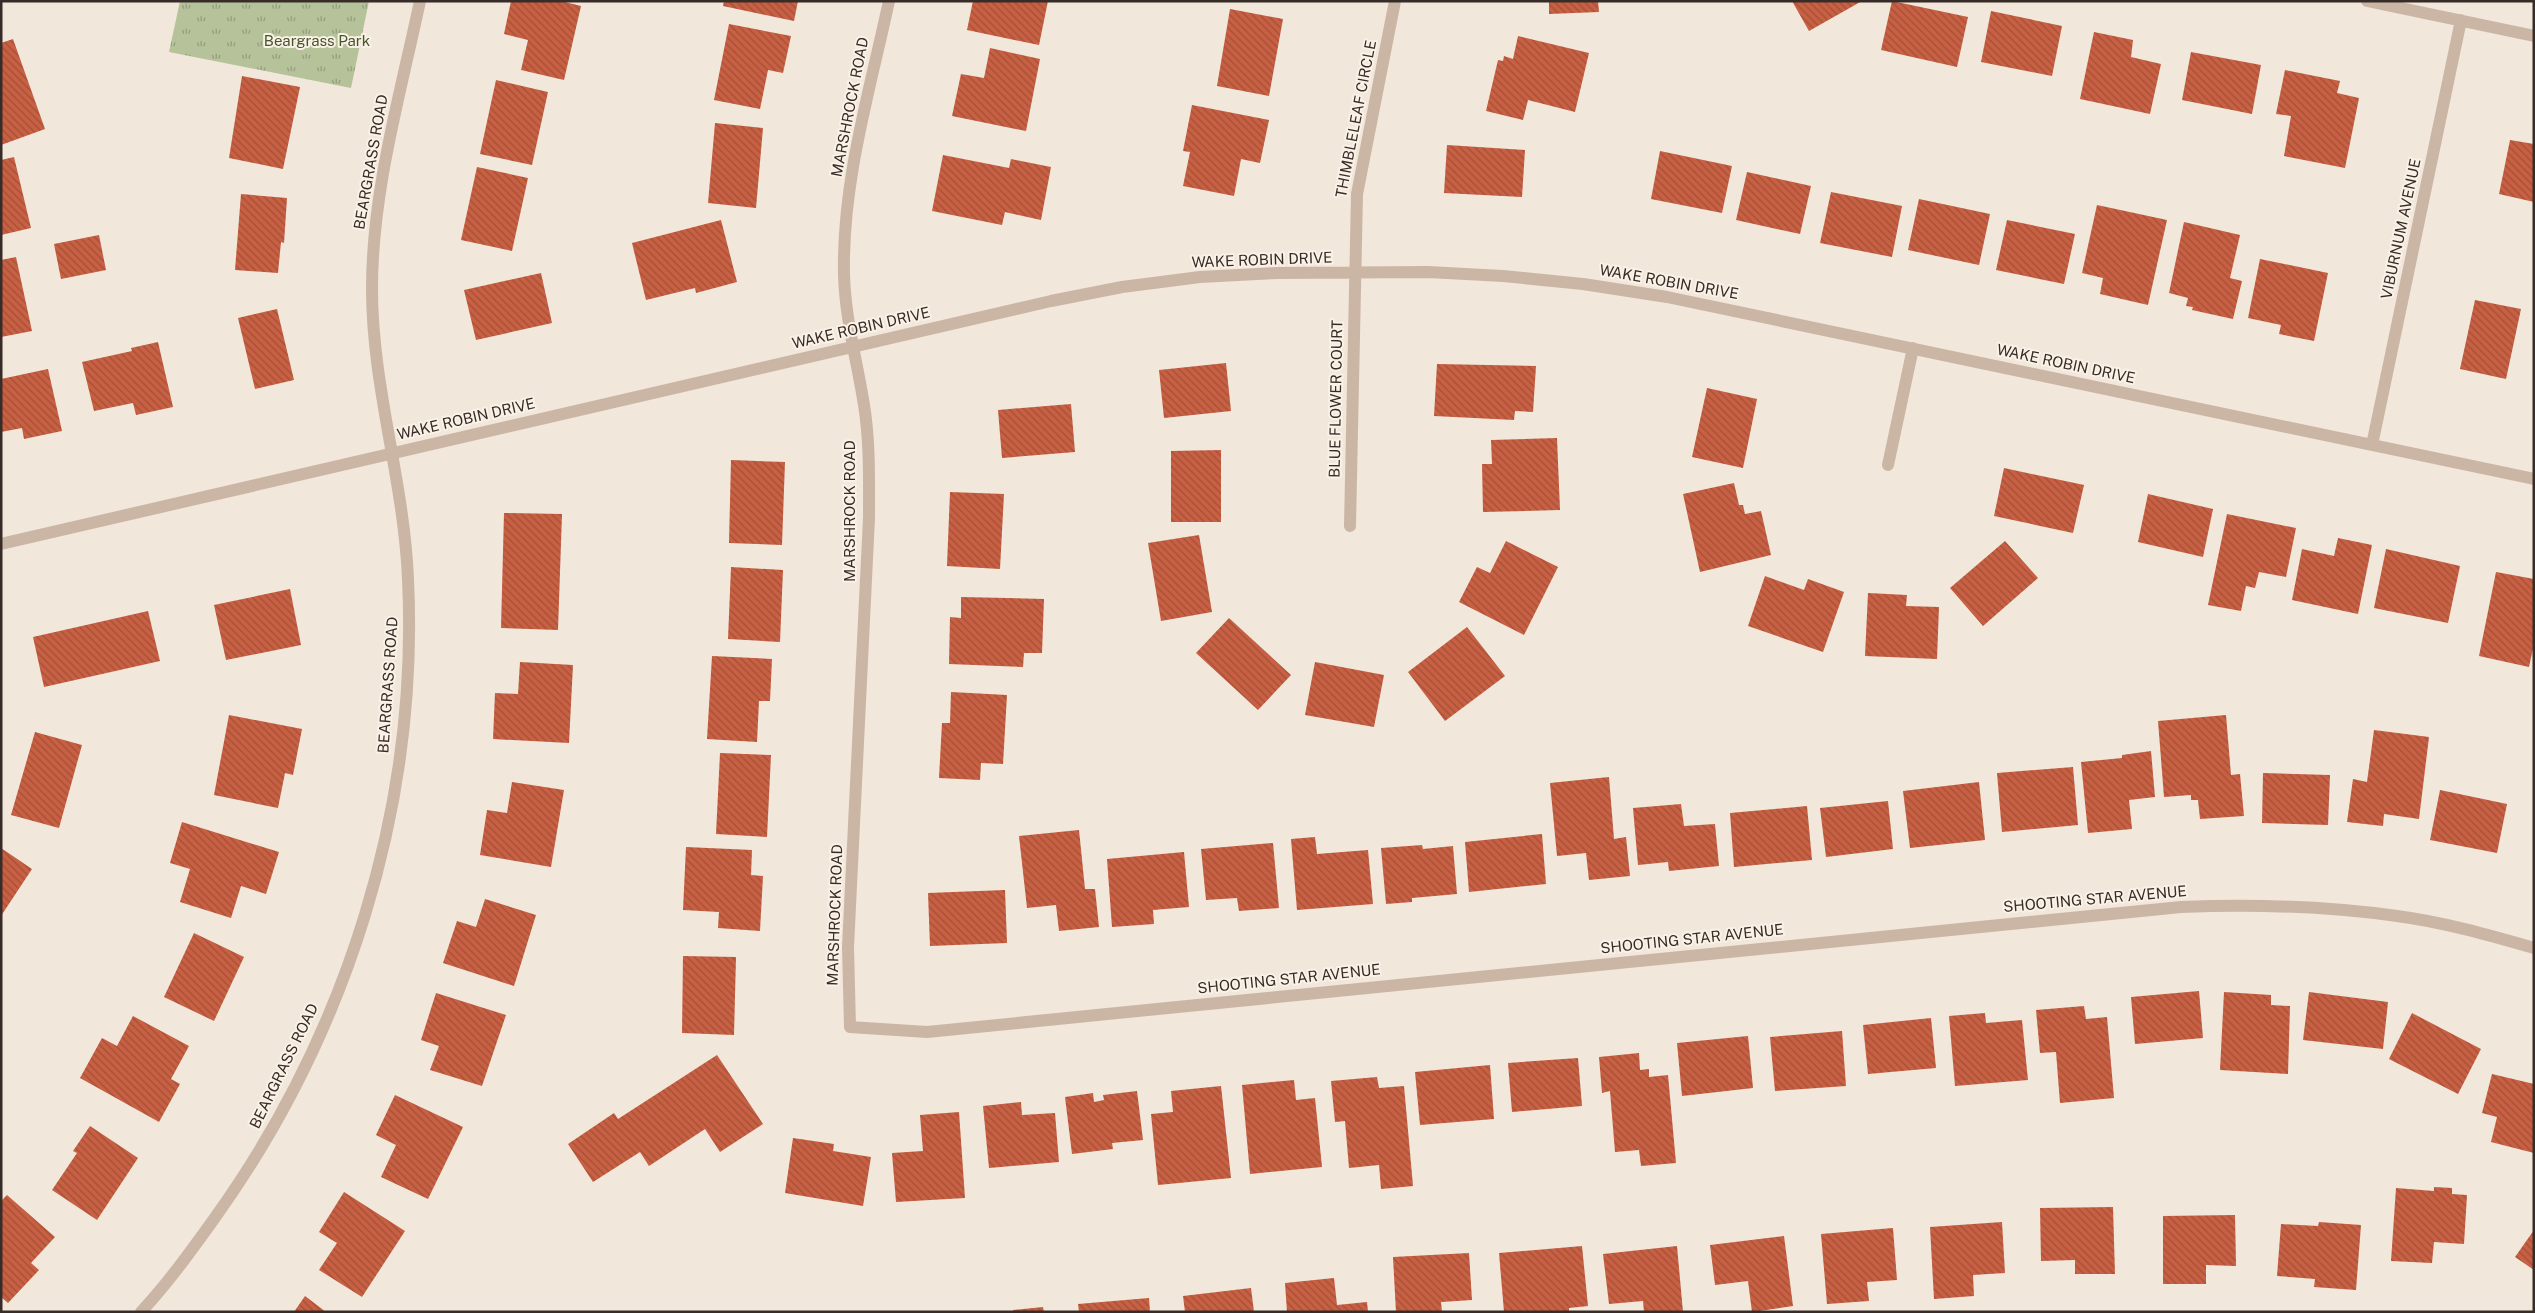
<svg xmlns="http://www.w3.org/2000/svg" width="2535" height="1313" viewBox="0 0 2535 1313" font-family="'Public Sans',sans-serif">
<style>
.park{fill:url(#park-tufts)}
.building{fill:url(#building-back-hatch)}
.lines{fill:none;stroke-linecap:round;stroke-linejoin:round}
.minor{stroke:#cbb6a6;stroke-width:12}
.labels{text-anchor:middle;stroke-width:4;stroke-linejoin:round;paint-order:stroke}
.park-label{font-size:15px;fill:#47552b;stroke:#faf1e7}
.street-label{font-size:15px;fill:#372c27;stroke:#faf1e7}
</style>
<defs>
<pattern id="park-tufts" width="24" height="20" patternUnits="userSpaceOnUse" patternTransform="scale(1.25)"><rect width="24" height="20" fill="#b5c29a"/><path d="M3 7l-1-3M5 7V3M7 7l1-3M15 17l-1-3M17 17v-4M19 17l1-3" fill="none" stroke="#949e7e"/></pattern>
<pattern id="building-back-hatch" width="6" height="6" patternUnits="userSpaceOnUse" patternTransform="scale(1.25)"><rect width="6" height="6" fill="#c86043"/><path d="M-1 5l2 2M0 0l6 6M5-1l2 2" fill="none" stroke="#a34f38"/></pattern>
</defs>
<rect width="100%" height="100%" fill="#f2e7db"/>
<!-- park -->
<path class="park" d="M180 1H369L351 88 169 52Z"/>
<!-- building -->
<path class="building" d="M511 1H561L581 6 564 80 521 70 528 40 504 34Z
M724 1H798L794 21 723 6Z
M973 1H1048L1039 45 967 30Z
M1549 1H1598L1599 12 1549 14Z
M1792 1H1862L1809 31Z
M1892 1 1968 17 1957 67 1881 50Z
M1230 9 1283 19 1269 96 1217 86Z
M1991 11 2062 26 2052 76 1981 62Z
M729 24 791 36 783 73 768 70 760 109 714 100Z
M2094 32 2133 40 2131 57 2161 64 2150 114 2080 99Z
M1518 36 1589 53 1575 112 1528 100 1523 120 1486 111 1498 60 1503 61 1504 56 1513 59Z
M13 39 45 129 1 145V43Z
M990 48 1040 59 1026 131 952 116 961 74 984 78Z
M2191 52 2261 65 2252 114 2182 100Z
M2285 70 2340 81 2337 93 2359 98 2345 168 2284 156 2291 116 2276 114Z
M242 76 300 87 283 169 229 158Z
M496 80 548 92 532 165 480 154Z
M1192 105 1269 120 1260 163 1241 159 1234 196 1183 186 1190 152 1183 151Z
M715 123 763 128 756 208 708 203Z
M2510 140 2534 144V202L2499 194Z
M1447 145 1525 150 1522 197 1444 193Z
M1660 151 1732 166 1722 213 1651 199Z
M943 155 1009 168 1011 159 1051 167 1041 220 1005 212 1002 225 932 211Z
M14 157 31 228 1 235V160Z
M477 167 528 178 512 251 461 240Z
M1747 172 1811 186 1800 234 1736 220Z
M1831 192 1902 206 1892 257 1820 243Z
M241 194 287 198 284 243 281 242 278 273 235 270Z
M1919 199 1990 214 1979 265 1908 250Z
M2097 205 2167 220 2148 305 2100 294 2103 278 2082 273Z
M721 220 737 282 696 293 695 288 646 300 632 243Z
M2007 220 2075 234 2064 284 1996 270Z
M2184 222 2240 235 2230 278 2242 281 2233 319 2192 310 2193 307 2186 306 2188 298 2169 293Z
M99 235 106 270 61 279 54 244Z
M16 257 32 331 1 337V260Z
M2260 259 2328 273 2314 341 2279 334 2281 325 2248 318Z
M541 273 552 323 476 340 464 290Z
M2475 300 2521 309 2506 379 2460 369Z
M277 309 294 380 255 389 238 318Z
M158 342 173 407 136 415 133 403 94 411 82 362 132 351 131 348Z
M1226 363 1231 411 1164 418 1159 370Z
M1437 364 1536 366 1533 412 1515 411 1514 420 1434 416Z
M48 369 62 431 24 439 22 428 1 432V379Z
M1707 388 1757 399 1743 468 1692 457Z
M1071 404 1075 452 1002 458 998 410Z
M1557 438 1560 510 1483 512 1482 464H1492L1491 440Z
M1221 450V522H1171V451Z
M731 460 785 462 782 545 729 543Z
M2004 468 2084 485 2073 533 1994 516Z
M1734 483 1739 505H1743L1745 514 1761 511 1771 555 1700 572 1683 494Z
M950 492 1004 494 1000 569 947 566Z
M2148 494 2213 509 2203 557 2138 542Z
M504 513 562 514 558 630 501 628Z
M2227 514 2296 528 2286 577 2259 572 2255 588 2246 586 2241 611 2208 605Z
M1199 535 1212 612 1161 621 1148 543Z
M2338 538 2372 545 2358 614 2292 600 2302 549 2334 556Z
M1506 541 1558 567 1524 635 1459 602 1477 567 1490 573Z
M2005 541 2038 578 1983 626 1950 588Z
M2386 549 2460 566 2448 623 2374 608Z
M731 567 783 570 780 642 728 639Z
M2496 572 2534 579V644L2529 667 2479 656Z
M1765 576 1804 590 1808 579 1844 592 1823 652 1748 626Z
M290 589 301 645 226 660 214 605Z
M1868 593 1907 595 1906 606 1939 607 1937 659 1865 656Z
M961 597 1044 599 1042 653H1024L1023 667 949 664 950 617 961 618Z
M148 611 160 661 44 687 33 637Z
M1229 618 1291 675 1258 710 1196 653Z
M1467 627 1505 676 1445 721 1408 672Z
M712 656 772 659 770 701H759L757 742 707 739Z
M520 662 573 665 569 743 493 739 495 693 518 694Z
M1315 662 1384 675 1374 727 1305 715Z
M951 692 1007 695 1003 764 981 763 980 780 939 778 942 723H950Z
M229 715 302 729 293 775 285 773 278 808 214 795Z
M2226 715 2231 775 2240 774 2244 816 2200 819 2198 800H2191V795L2164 797 2158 721Z
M2374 730 2429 737 2419 819 2384 814 2383 826 2347 822 2353 779 2367 782Z
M35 732 82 745 59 828 11 815Z
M2151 751 2155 797 2129 800 2132 829 2088 833 2081 762 2122 758V755Z
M720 753 771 755 767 837 716 834Z
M2073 767 2078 825 2002 832 1997 773Z
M2263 773 2330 775 2328 825 2262 823Z
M1609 777 1614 839 1626 837 1630 876 1589 880 1586 853 1557 856 1550 783Z
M512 782 564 790 551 867 480 855 487 810 507 813Z
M1979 782 1985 840 1910 848 1903 791Z
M2440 790 2507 804 2497 853 2430 840Z
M1888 801 1893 849 1826 857 1820 808Z
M1681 804 1684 826 1715 824 1719 866 1669 871 1668 862 1638 865 1633 808Z
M1807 806 1812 860 1734 867 1730 813Z
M182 822 279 852 266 894 241 886 231 918 180 902 190 869 170 863Z
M1079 830 1085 889H1095L1099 927 1059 931 1056 905 1027 908 1019 836Z
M1542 834 1546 884 1469 892 1465 842Z
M1315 837 1317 854 1368 850 1373 904 1297 910 1291 839Z
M1273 843 1279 908 1239 911 1237 898 1206 900 1201 849Z
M1422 845 1423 849 1453 846 1457 894 1412 898V902L1386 904 1381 848Z
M686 847 752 850 751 875 763 876 760 931 718 928 719 912 683 910Z
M1 848 32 869 1 916Z
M1184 852 1189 907 1153 910 1154 924 1112 927 1107 859Z
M1005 890 1007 943 930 946 928 893Z
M485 899 536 915 514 986 443 963 457 921 476 927Z
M194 933 244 957 214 1021 164 997Z
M683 956 736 957 734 1035 682 1033Z
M2199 991 2203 1038 2135 1044 2131 997Z
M2224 992 2271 995V1005L2290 1006 2288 1074 2220 1070Z
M2309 992 2388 1002 2383 1049 2303 1040Z
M436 993 506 1015 482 1086 430 1070 439 1046 421 1040Z
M2084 1006 2086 1019 2107 1017 2114 1098 2060 1103 2056 1052 2040 1053 2036 1010Z
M1985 1013 1986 1023 2022 1020 2028 1080 1955 1086 1949 1016Z
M2412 1013 2481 1049 2458 1094 2389 1059Z
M133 1016 189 1046 171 1079 180 1084 159 1122 80 1078 102 1038 117 1046Z
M1931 1018 1936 1068 1868 1074 1863 1025Z
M1842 1031 1846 1086 1775 1091 1770 1037Z
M1748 1036 1753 1088 1682 1096 1677 1043Z
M1639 1053 1640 1070 1649 1069V1077L1668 1075 1676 1163 1641 1166 1639 1150 1615 1152 1610 1091 1602 1093 1599 1057Z
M717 1055 763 1124 720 1152 705 1129 649 1166 640 1152 593 1182 568 1144 614 1113 618 1119Z
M1578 1058 1582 1106 1512 1112 1508 1063Z
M1490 1065 1494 1119 1420 1125 1415 1072Z
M2492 1074 2534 1084V1153L2491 1142 2497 1117 2482 1113Z
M1377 1077 1379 1088 1404 1086 1413 1186 1381 1189 1379 1165 1349 1168 1345 1121 1335 1122 1331 1081Z
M1294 1080 1296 1100 1315 1098 1322 1167 1250 1174 1242 1085Z
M1221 1086 1231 1178 1158 1185 1151 1114 1173 1112 1171 1091Z
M1137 1091 1143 1140 1112 1143 1113 1149 1072 1154 1065 1097 1093 1093 1094 1102 1104 1100 1103 1095Z
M395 1095 463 1127 428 1199 381 1177 396 1145 376 1135Z
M1021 1102 1022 1115 1055 1113 1059 1162 989 1168 983 1106Z
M959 1112 965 1198 896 1202 892 1153 923 1151 920 1115Z
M90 1126 138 1158 97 1220 52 1190 77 1153 73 1151Z
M793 1138 834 1144 833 1151 871 1157 863 1206 785 1193Z
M2434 1187 2452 1188V1194L2467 1195 2464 1244 2434 1242 2432 1263 2391 1261 2396 1188 2434 1191Z
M344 1192 405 1231 362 1297 319 1270 337 1243 319 1232Z
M7 1195 55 1237 31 1263 39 1270 8 1303 1 1297V1201Z
M2113 1207 2115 1274H2075V1260L2041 1261 2040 1208Z
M2235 1215 2236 1266 2206 1265V1284H2163V1216Z
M2002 1222 2005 1273 1973 1275 1974 1296 1934 1299 1930 1227Z
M2319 1222 2361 1225 2356 1290 2314 1287 2315 1279 2277 1276 2281 1224 2318 1226Z
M1893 1228 1897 1280 1867 1282 1869 1301 1827 1304 1821 1234Z
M2534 1230V1270L2515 1257Z
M1784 1236 1793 1306 1752 1312 1748 1281 1715 1285 1710 1245Z
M1582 1246 1588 1306 1569 1308V1312H1504L1499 1253Z
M1677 1246 1683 1312H1644L1643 1301 1609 1304 1603 1254Z
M1469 1253 1472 1300 1441 1302 1442 1312H1396L1393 1257Z
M1334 1278 1337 1305 1367 1302 1368 1312H1287L1285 1283Z
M1251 1288 1254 1312H1185L1183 1296Z
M305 1296 326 1312H294Z
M1149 1298 1150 1312H1079L1078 1304Z
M1043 1307 1044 1312H1013V1310Z"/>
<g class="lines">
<!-- minor -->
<path class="minor" d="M889 1C870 90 842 182 844 274 845 318 857 361 864 405 870 442 869 480 869 518L848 947 850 1027 927 1032 2181 907C2254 904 2325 906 2397 916 2443 922 2489 935 2534 948
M2367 1 2534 36
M2372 445 2461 20
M1888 465 1913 348
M1350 526 1357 194 1395 1
M1 544 1051 301 1122 287 1200 277 1277 273 1428 272 1503 276 1583 284 1667 297 2534 479
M141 1312C168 1283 191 1251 214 1219 347 1034 419 806 408 579 404 481 372 387 372 289 372 191 400 96 420 1"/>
</g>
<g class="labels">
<!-- park labels -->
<g class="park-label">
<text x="317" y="46">Beargrass Park</text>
</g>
<!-- street labels -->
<g class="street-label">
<text transform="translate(850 107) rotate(-79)" y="5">MARSHROCK ROAD</text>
<text transform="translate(1356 119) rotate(-79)" y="5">THIMBLELEAF CIRCLE</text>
<text transform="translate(371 162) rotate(-80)" y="5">BEARGRASS ROAD</text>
<text transform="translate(2401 229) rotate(-78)" y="5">VIBURNUM AVENUE</text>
<text transform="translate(1262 260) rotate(-2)" y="5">WAKE ROBIN DRIVE</text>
<text transform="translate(1669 282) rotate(10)" y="5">WAKE ROBIN DRIVE</text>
<text transform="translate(861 328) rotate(-13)" y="5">WAKE ROBIN DRIVE</text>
<text transform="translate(2066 364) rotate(12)" y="5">WAKE ROBIN DRIVE</text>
<text transform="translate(1336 399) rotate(-89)" y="5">BLUE FLOWER COURT</text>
<text transform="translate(466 419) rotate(-13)" y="5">WAKE ROBIN DRIVE</text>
<text transform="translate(850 511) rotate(-90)" y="5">MARSHROCK ROAD</text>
<text transform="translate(388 685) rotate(-86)" y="5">BEARGRASS ROAD</text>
<text transform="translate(2095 899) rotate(-5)" y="5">SHOOTING STAR AVENUE</text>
<text transform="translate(835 915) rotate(-88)" y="5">MARSHROCK ROAD</text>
<text transform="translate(1692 939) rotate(-6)" y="5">SHOOTING STAR AVENUE</text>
<text transform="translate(1289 979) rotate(-6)" y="5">SHOOTING STAR AVENUE</text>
<text transform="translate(284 1066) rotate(-64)" y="5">BEARGRASS ROAD</text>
</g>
</g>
<!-- border -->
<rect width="2535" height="1313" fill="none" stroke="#372c27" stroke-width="5"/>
</svg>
